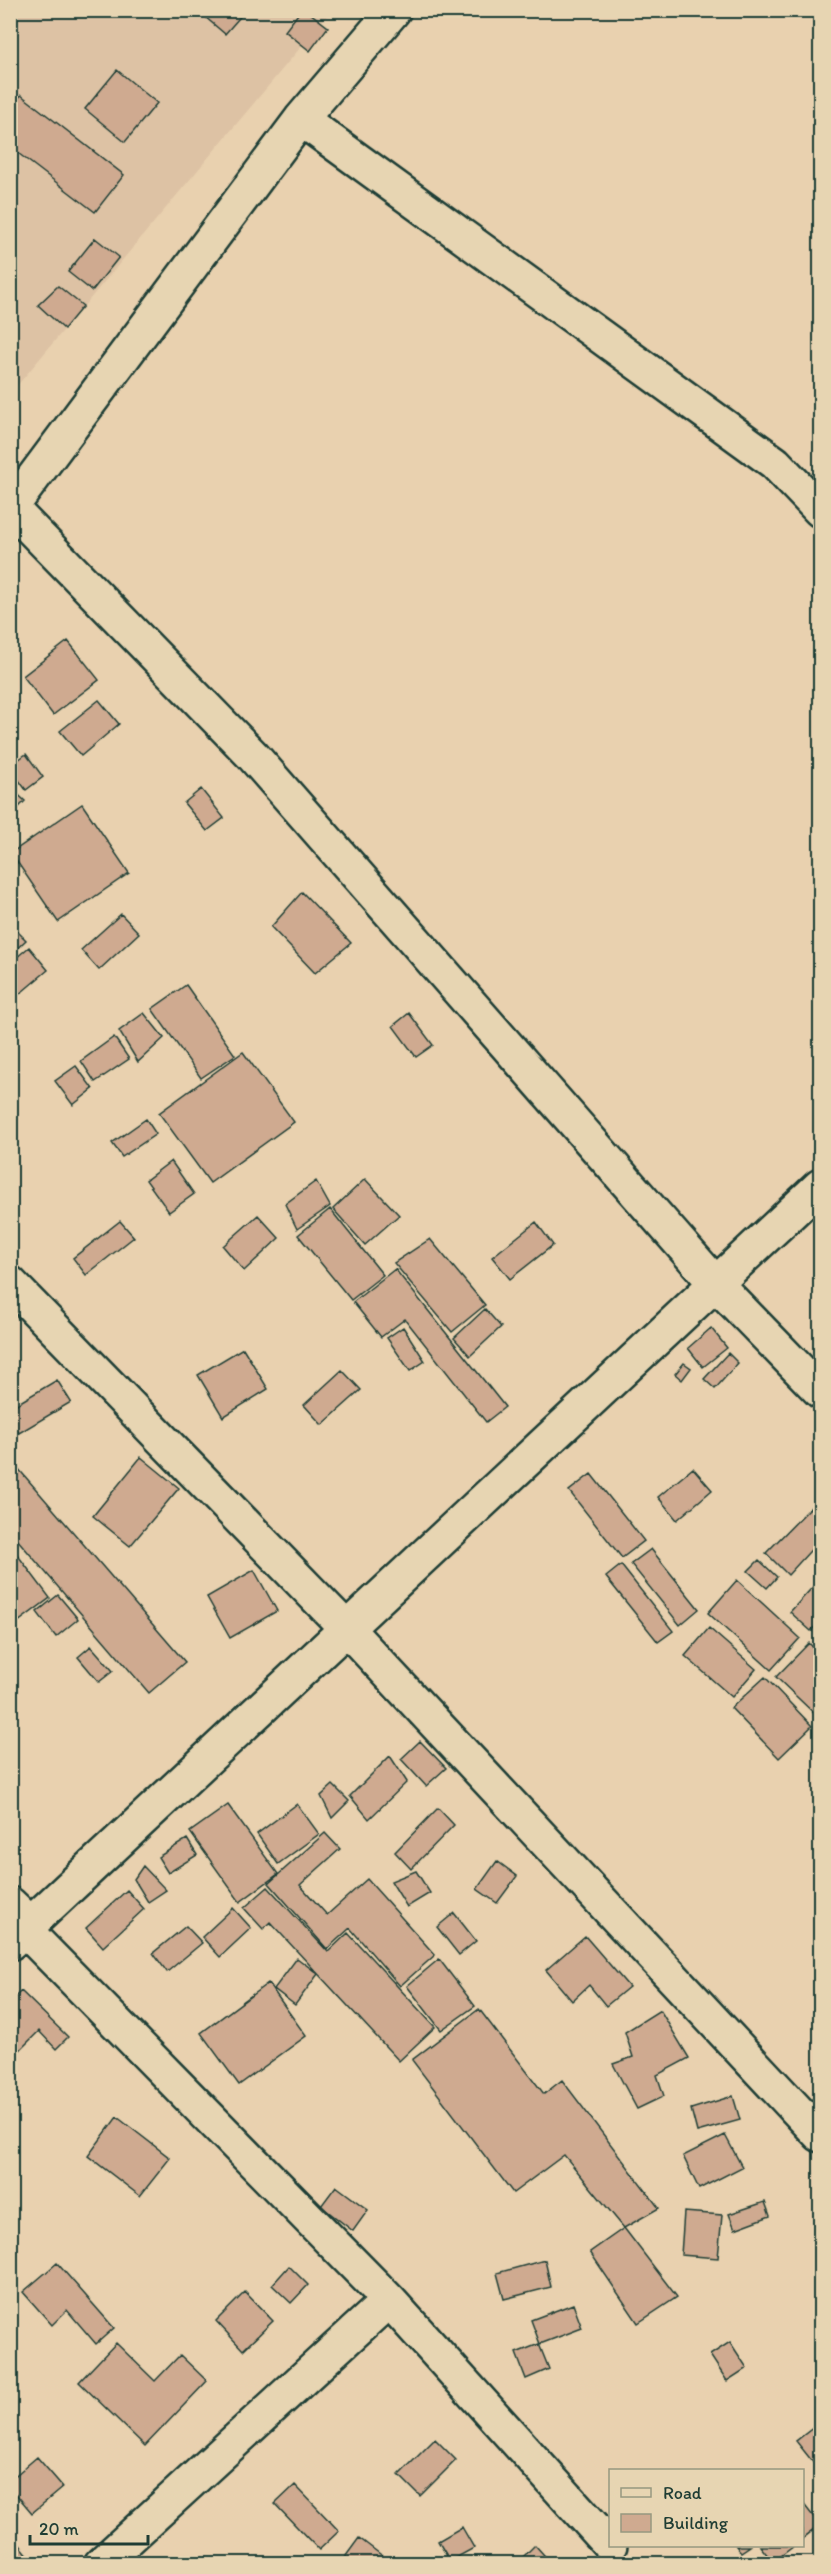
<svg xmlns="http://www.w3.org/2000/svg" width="831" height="2574" viewBox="0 0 831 2574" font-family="Itim,sans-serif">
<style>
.built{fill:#ddc2a4}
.building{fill:#cfaa90;stroke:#1f3d34;stroke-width:1.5}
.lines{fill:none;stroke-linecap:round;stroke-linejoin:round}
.minor-casing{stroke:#1f3d34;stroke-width:38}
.minor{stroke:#e7d5b2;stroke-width:33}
</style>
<rect width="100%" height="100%" fill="#e9d1af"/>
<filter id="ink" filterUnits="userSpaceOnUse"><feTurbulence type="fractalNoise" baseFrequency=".0167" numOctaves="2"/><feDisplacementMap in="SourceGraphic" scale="12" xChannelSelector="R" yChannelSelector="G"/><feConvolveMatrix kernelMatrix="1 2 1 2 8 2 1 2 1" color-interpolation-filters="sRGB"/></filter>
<g filter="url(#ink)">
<!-- built -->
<path class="built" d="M11 11H331L11 393Z"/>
<!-- building -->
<path class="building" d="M197 10H246L225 34Z
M301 10H306L328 27 310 51 285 31Z
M117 70 157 103 125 142 85 109Z
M21 95 124 175 95 212 10 147V108Z
M95 238 119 257 92 291 68 272Z
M58 286 83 306 64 329 38 305Z
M68 641 99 680 53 715 23 676Z
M99 700 119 724 81 756 60 731Z
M26 754 43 777 26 790 10 768V766Z
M10 787 25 801 10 816Z
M201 789 224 818 207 831 184 803Z
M82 804 129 873 58 922 11 853Z
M302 892 351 943 315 973 271 927Z
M121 914 139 933 99 970 81 950Z
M10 924 26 940 10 955Z
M29 947 48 970 10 1002V963Z
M186 985 235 1055 201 1078 152 1009Z
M144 1013 164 1038 138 1062 119 1031Z
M409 1013 433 1045 416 1057 393 1026Z
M114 1037 129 1059 95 1082 81 1061Z
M243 1052 294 1122 210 1183 159 1113Z
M76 1066 93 1089 73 1105 55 1081Z
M146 1119 156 1134 122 1157 112 1143Z
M171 1161 194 1194 169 1212 146 1180Z
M365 1179 399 1215 365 1245 333 1209Z
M316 1181 330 1206 297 1229 285 1204Z
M330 1209 383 1275 351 1300 298 1235Z
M258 1215 279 1238 244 1271 223 1246Z
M120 1221 134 1237 86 1275 73 1258Z
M536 1222 553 1245 510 1279 492 1257Z
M430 1239 485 1305 452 1332 394 1263Z
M395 1269 505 1407 486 1422 405 1319 381 1337 353 1302Z
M485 1309 501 1327 470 1356 454 1338Z
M403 1327 425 1361 410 1371 387 1338Z
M711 1328 727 1348 703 1367 688 1348Z
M243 1348 268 1389 223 1417 198 1375Z
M728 1353 738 1363 715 1389 704 1379Z
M684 1363 691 1368 682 1380 675 1374Z
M342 1370 361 1390 322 1425 304 1405Z
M57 1380 71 1402 19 1433 10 1419V1408Z
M141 1457 179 1488 130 1546 93 1516Z
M10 1459 185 1662 149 1693 10 1531Z
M693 1468 712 1490 677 1520 658 1497Z
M591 1474 644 1541 622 1558 569 1491Z
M813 1505 820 1512V1540L788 1575 766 1553Z
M10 1545 50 1598 10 1628Z
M651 1549 699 1609 680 1625 631 1564Z
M759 1560 777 1577 767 1588 748 1571Z
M621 1565 673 1631 658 1642 606 1577Z
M254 1570 277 1611 230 1638 207 1597Z
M820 1579V1621L811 1631 790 1612Z
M737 1580 800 1638 771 1670 708 1613Z
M58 1595 78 1619 56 1637 37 1612Z
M709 1628 756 1669 732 1697 685 1656Z
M809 1643 820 1655V1719L776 1677Z
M91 1646 113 1671 99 1682 78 1657Z
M765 1677 812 1726 779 1758 731 1708Z
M420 1741 446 1768 426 1786 401 1759Z
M390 1756 407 1782 369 1819 350 1796Z
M333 1785 349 1801 332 1818 321 1796Z
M297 1804 319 1834 278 1864 257 1834Z
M228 1805 278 1874 240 1902 190 1832Z
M438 1808 454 1825 411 1869 395 1852Z
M325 1833 340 1849 300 1885 327 1915 367 1879 435 1955 400 1986 350 1928 327 1949 269 1883Z
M187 1839 197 1855 168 1873 158 1857Z
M497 1861 517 1876 497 1903 477 1889Z
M143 1866 166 1890 148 1902 134 1879Z
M416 1871 430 1893 407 1907 391 1881Z
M268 1887 328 1952 348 1933 435 2027 399 2061 270 1922 263 1929 244 1908Z
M127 1890 144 1909 103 1947 86 1928Z
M233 1908 251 1928 220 1957 202 1937Z
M454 1913 476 1941 459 1955 437 1927Z
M186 1926 202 1943 167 1972 153 1953Z
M585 1936 629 1987 606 2006 589 1985 572 2001 546 1970Z
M297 1958 318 1974 295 2005 274 1989Z
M439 1959 475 2006 441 2030 407 1986Z
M268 1983 306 2036 239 2085 201 2033Z
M21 1991 68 2037 56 2049 39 2031 10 2060V2002Z
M479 2009 544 2094 562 2080 659 2208 624 2228 564 2155 513 2193 412 2060Z
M660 2010 689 2058 657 2075 664 2096 637 2109 613 2064 633 2057 625 2032Z
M733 2096 740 2120 697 2132 691 2109Z
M117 2117 170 2158 140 2196 88 2156Z
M725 2135 742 2167 699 2189 683 2156Z
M336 2186 368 2210 353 2231 321 2206Z
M765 2202 770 2216 735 2229 729 2214Z
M684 2212 722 2215 718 2258 681 2255Z
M624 2228 677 2297 638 2323 590 2252Z
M545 2260 551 2287 504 2299 497 2273Z
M57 2263 114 2328 96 2344 67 2310 52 2325 23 2292Z
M289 2266 308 2285 291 2303 272 2285Z
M245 2292 273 2321 243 2350 216 2321Z
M573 2304 582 2328 540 2344 531 2320Z
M730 2342 747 2368 727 2381 710 2355Z
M116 2343 155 2381 180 2355 207 2381 145 2446 79 2382Z
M539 2344 549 2369 526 2379 516 2353Z
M814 2427 820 2436V2471L796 2441Z
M435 2439 456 2460 420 2496 399 2475Z
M37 2457 63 2487 32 2513 10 2487V2480Z
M295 2485 339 2531 319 2550 275 2504Z
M802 2502 820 2525 802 2539Z
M462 2527 474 2548 450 2561 438 2541Z
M10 2533 34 2562 32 2564H10Z
M359 2538 393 2564H340Z
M535 2545 552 2564H516Z
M736 2546H750L741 2552Z
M760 2546H794L773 2562Z"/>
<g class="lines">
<!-- minor casing -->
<g class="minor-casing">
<path id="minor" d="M301 119 775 463 820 510
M11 508 253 756 716 1284 820 1391
M10 509 301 119 394 10
M10 1283 346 1628 820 2135
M10 1904 31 1924 24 1929 389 2300 610 2545
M10 1943 820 1186
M101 2564 389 2300"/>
</g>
<!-- minor -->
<use href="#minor" class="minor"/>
</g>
</g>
<!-- margin -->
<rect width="831" height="2574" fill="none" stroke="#e7d5b2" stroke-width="36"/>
<rect x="18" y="18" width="795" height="2538" fill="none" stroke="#1f3d34" stroke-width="2" filter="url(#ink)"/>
<!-- legend -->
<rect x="609" y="2469" width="195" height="78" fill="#e7d5b2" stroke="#979880" stroke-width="1.5"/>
<rect x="621" y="2488" width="30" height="9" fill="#e7d5b2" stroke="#979880" stroke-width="1.5"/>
<text x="663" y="2499" font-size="18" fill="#1f3d34">Road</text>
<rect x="621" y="2514" width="30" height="18" fill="#cfaa90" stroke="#979880" stroke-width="1.5"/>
<text x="663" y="2529" font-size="18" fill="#1f3d34">Building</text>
<!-- scale -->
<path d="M30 2535v9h118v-9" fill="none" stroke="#1f3d34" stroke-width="3"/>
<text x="39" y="2535" font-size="18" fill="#1f3d34" stroke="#e7d5b2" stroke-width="4.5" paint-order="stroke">20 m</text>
</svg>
